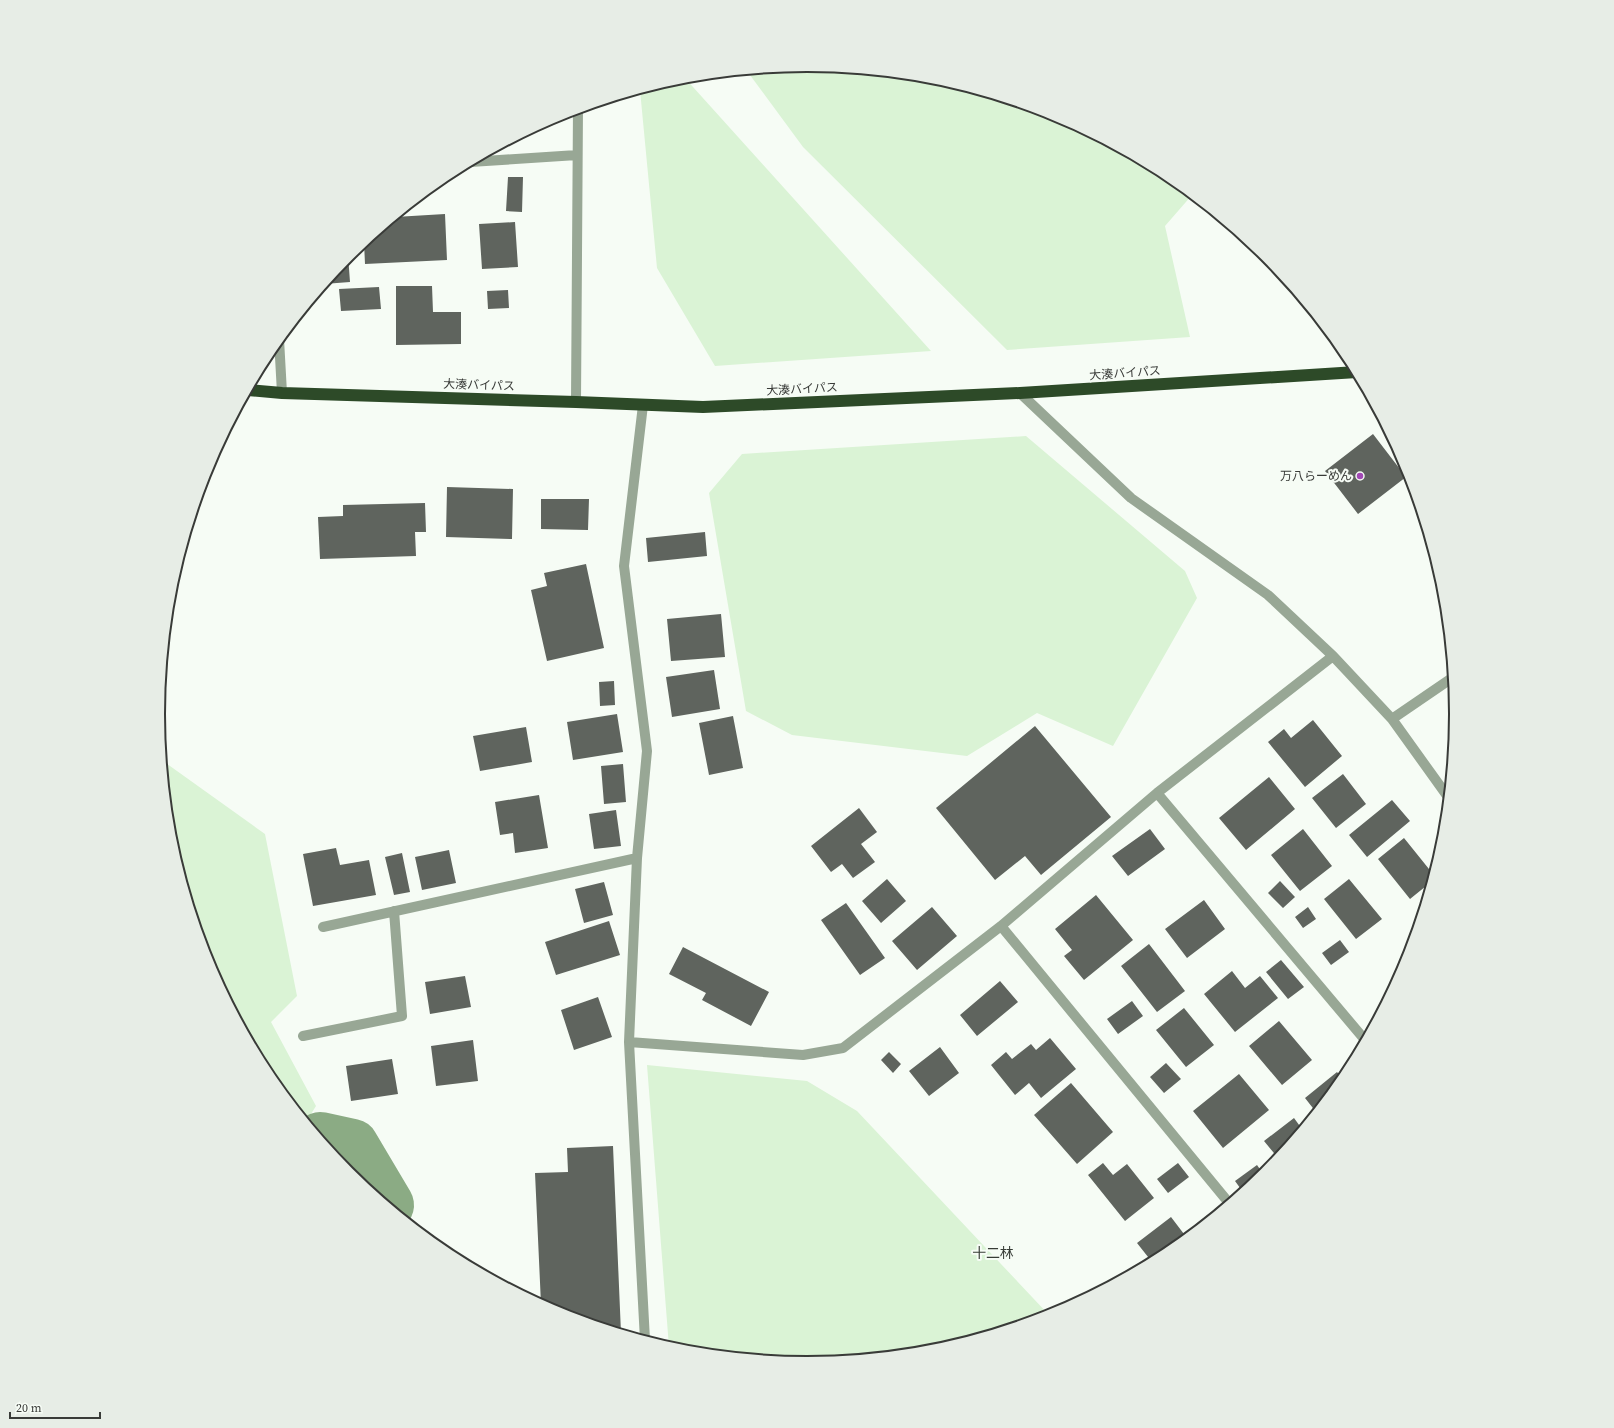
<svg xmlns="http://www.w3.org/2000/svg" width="1614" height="1428" viewBox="0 0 1614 1428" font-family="'Source Serif 4','Noto Sans JP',serif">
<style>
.green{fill:#daf3d5}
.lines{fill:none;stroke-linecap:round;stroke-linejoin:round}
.river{stroke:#8bab84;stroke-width:54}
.building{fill:#5f645e}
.minor{stroke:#98a795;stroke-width:10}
.highway{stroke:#2d4a28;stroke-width:12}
.poi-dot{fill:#a249b5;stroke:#f6fcf5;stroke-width:1.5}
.labels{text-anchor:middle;stroke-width:4;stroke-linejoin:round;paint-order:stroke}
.street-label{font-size:12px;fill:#393b38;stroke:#f6fcf5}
.poi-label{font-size:12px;fill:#393b38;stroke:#f6fcf5;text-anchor:end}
.quarter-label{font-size:14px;fill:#373c36;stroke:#f6fcf5}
.rim{fill:none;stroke:#393b38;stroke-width:2}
</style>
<rect width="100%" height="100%" fill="#f6fcf5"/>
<!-- green -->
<path class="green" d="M807 65 934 78 1056 114 1068 121 1076 131 1081 128 1168 175 1192 195 1165 226 1190 337 1007 350 803 147 747 71Z
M681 77H684L931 351 715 366 657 268 640 90Z
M1026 436 1185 571 1197 598 1113 746 1037 713 967 756 792 735 746 711 709 493 742 454Z
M163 761 265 834 297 996 271 1022 316 1106 306 1122 267 1074 207 962 170 840Z
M647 1065 807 1081 857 1111 1049 1315 933 1351 807 1363 680 1350 669 1347Z"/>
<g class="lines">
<!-- river -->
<path class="river" d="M320 1139 352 1146 387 1205"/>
</g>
<!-- building -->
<path class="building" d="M508 177H523L522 212 506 211Z
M445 214 447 260 365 264 364 242 381 228H385L384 225 395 217Z
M515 222 518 267 482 269 479 224Z
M348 255 350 282 324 284Z
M396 286H432L433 312H461V344L396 345Z
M379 287 381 309 341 311 339 289Z
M508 290 509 308 488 309 487 291Z
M1373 434 1406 477 1358 514 1325 471Z
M447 487 513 489 512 539 446 537Z
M541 499H589L588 530 541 529Z
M425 503 426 532H415L416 556 320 559 318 517 343 516V505Z
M705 532 707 556 648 562 646 538Z
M586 564 604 648 547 661 531 590 547 586 544 573Z
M721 614 725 657 671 661 667 619Z
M714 670 720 709 672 717 666 677Z
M614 681 615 705 600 706 599 682Z
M617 714 623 752 573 760 567 722Z
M733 716 743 768 709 775 699 723Z
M1313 720 1342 756 1305 787 1268 742 1284 729 1291 738Z
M1035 726 1111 817 1041 875 1025 856 995 880 936 808Z
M526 727 532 762 480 771 473 736Z
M623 764 626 802 604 804 601 766Z
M1343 774 1366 804 1336 828 1312 798Z
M1269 777 1295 809 1246 850 1219 818Z
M539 795 548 848 515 853 513 833 500 835 495 802Z
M1392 800 1410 821 1367 857 1349 835Z
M859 808 877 832 861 844 875 862 853 878 842 864 831 872 811 846Z
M616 810 621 846 594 849 589 814Z
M1150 829 1165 849 1128 876 1112 856Z
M1303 829 1332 866 1300 891 1271 855Z
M1404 838 1433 874 1431 882 1410 899 1378 859Z
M336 848 340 865 369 860 376 895 313 906 303 854Z
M449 850 456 883 422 890 415 857Z
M402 853 410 892 394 895 385 857Z
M887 879 906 901 881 923 862 901Z
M1349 879 1382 919 1356 939 1324 899Z
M1280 881 1295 897 1283 908 1268 893Z
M604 882 613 915 584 923 575 889Z
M1096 895 1133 940 1084 980 1064 956 1072 950 1055 929Z
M1204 900 1225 929 1187 958 1165 929Z
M846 903 885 958 860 975 821 920Z
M932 907 957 936 917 970 892 941Z
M1308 907 1316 919 1303 928 1295 917Z
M609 921 620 955 556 975 545 942Z
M1340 940 1349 952 1331 965 1322 953Z
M1149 944 1185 991 1157 1012 1121 966Z
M683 947 769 992 751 1026 702 1000 706 993 669 974Z
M1281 960 1304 987 1288 999 1266 972Z
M1232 971 1245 988 1260 976 1278 998 1235 1032 1204 994Z
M465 976 471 1007 430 1014 425 982Z
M1000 981 1018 1002 977 1036 960 1015Z
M598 997 612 1037 574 1050 561 1010Z
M1132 1001 1143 1016 1118 1034 1107 1019Z
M1184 1008 1214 1045 1186 1067 1156 1030Z
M1279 1021 1312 1060 1282 1085 1249 1046Z
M1050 1038 1076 1069 1041 1098 1029 1083 1015 1095 991 1065 1006 1052 1012 1059 1031 1044 1036 1050Z
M473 1040 478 1081 436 1086 431 1046Z
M940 1047 959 1073 929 1096 909 1071Z
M889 1052 901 1064 893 1073 881 1060Z
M392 1059 398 1094 351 1101 346 1066Z
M1166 1063 1181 1079 1164 1093 1150 1077Z
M1337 1072 1343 1079 1316 1112 1305 1098Z
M1239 1074 1269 1110 1223 1148 1193 1111Z
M1071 1083 1113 1132 1077 1164 1034 1115Z
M1294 1118 1302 1129 1278 1158 1264 1141Z
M613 1146 621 1333 558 1314 541 1304 535 1173 568 1172 567 1148Z
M1103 1163 1113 1175 1127 1164 1154 1198 1125 1221 1088 1175Z
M1178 1163 1189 1177 1168 1193 1157 1179Z
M1257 1165 1264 1175 1243 1192 1235 1181Z
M1216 1211 1218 1213 1196 1230 1195 1227Z
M1171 1217 1187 1238 1167 1254 1152 1262 1137 1243Z"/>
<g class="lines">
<!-- minor -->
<path class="minor" d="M470 162 577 155
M279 339 282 393
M1020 393 1131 498 1268 595 1333 656 1392 719 1448 797
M576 402 578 108
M643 405 624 566 647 751 637 858 629 1042 645 1340
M1392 719 1452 678
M1157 793 1365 1040
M1001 926 1229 1203
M323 927 637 858
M303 1036 402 1016 394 911
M629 1042 803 1055 843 1048 1001 926 1157 793 1333 656"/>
<!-- highway -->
<path class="highway" d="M248 390 282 393 576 402 703 407 1020 393 1357 372"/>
</g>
<!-- markers -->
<circle class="poi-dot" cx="1360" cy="476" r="4"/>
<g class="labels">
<!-- street labels -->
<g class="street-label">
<text transform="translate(1125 373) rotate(-4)" y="4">大湊バイパス</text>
<text transform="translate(479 385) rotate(2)" y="4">大湊バイパス</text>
<text transform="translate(802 389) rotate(-3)" y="4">大湊バイパス</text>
</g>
<!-- poi labels -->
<g class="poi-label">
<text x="1352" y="480">万八らーめん</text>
</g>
<!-- quarter labels -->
<g class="quarter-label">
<text x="993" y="1258">十二林</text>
</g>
</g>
<!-- crop -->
<path d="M0 0H1614V1428H0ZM165 714a642 642 0 1 1 1284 0a642 642 0 1 1-1284 0Z" fill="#e7ede6" fill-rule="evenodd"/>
<path class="rim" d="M165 714a642 642 0 1 1 1284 0a642 642 0 1 1-1284 0Z"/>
<!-- scale -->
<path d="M10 1412v6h90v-6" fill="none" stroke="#393b38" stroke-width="2"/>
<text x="16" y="1412" font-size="12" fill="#393b38" stroke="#f6fcf5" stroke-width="3" paint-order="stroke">20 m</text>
</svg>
